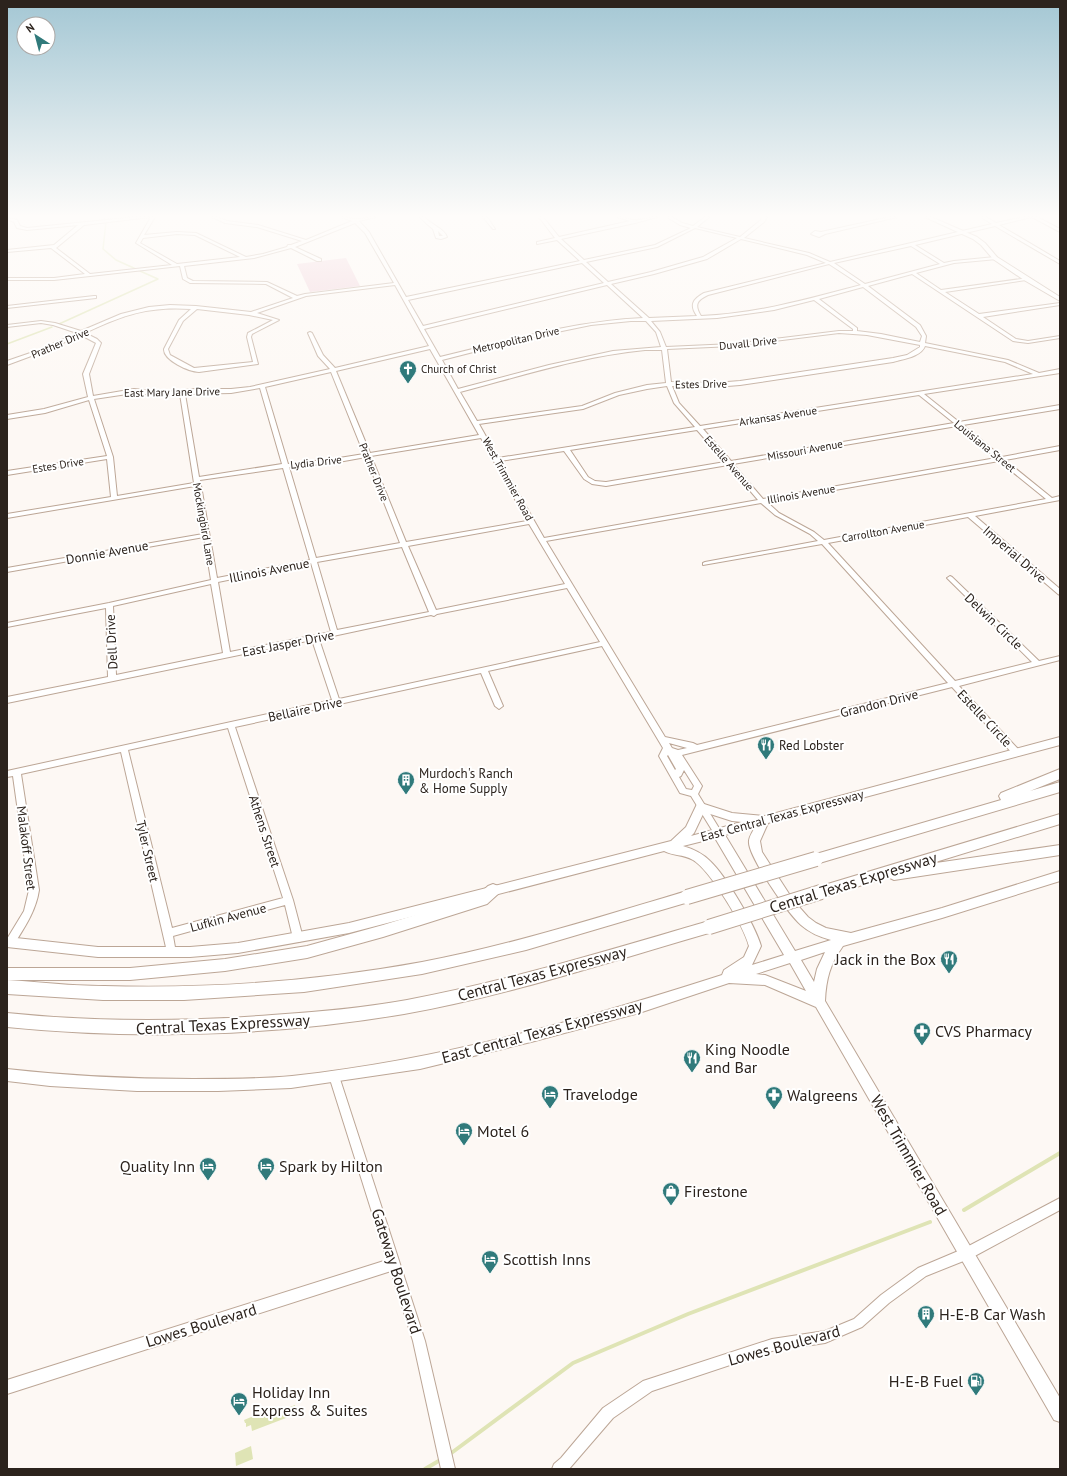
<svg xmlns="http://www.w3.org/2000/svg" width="1067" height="1476" viewBox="0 0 1067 1476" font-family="'PT Sans',sans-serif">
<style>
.green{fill:#f0cfd8}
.water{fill:#dfe4b5}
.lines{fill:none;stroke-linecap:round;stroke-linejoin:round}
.stream-far1{stroke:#dfe4b5;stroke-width:1.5}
.stream{stroke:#dfe4b5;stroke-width:4}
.minor-casing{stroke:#bca696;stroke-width:2}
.major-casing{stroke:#bca696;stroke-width:2}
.highway-casing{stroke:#bca696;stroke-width:2}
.minor{fill:#fff;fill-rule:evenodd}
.major{fill:#fff;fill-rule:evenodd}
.highway{fill:#fff;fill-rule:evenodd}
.highway-bridge-casing{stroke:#bca696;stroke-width:16;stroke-linecap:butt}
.highway-bridge{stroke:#fff;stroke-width:14}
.labels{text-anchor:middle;stroke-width:4;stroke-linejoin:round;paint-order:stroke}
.far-street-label{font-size:11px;fill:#2c231d;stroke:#fff}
.far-poi-label{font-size:11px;fill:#2c231d;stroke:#fff;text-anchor:start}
.street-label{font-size:13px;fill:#2c231d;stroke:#fff}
.poi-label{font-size:13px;fill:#2c231d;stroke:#fff;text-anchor:start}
.near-street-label{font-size:16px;fill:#2c231d;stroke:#fff}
.near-poi-label{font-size:16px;fill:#2c231d;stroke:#fff;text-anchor:start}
</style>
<rect width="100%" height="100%" fill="#fdf8f4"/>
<!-- green -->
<path class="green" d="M346 258 360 286 310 292 297 264Z"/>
<!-- water -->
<path class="water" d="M295 1405 296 1410 299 1409V1413L252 1431 251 1425 246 1427V1423H245L244 1420 266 1411 267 1416Z
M251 1446 253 1459 236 1466 235 1453Z"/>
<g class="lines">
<!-- stream-far1 -->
<path class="stream-far1" d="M103 217 105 220
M106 222 103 249 116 260 136 269
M59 324 158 279 140 271
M7 344 52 327"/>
<!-- stream -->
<path class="stream" d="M964 1210 1060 1153
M450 1454 573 1363 688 1314 930 1222
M425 1469 442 1459"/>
<!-- minor casing -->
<g class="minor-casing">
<path id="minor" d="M136 217H150L84 225 56 248 90 274 172 265 136 243 151 217H155L144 235 177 232 196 233 246 257 263 254 287 247 288 245H291L302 241 257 227 225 223 212 217H217L227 221 258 225 306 240 352 221 342 217C347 217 351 219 355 219 360 220 369 217 375 217L359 221 369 232 406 297 580 261 557 240 537 244V242L555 238 539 217H543L559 237 630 221 618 217C624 217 629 220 634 220 641 221 649 217 657 217L635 223 561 239 584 260 655 245 691 228 680 225 667 217H672L682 223 693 226 705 217H709L697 227 740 237 761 220 763 217H767L764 222 744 238 809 253 830 262 992 224 981 217H986L996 223 1024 217H1031L999 225 1060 261V264L995 226 915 245 944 263 954 261 995 257H997V259L954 263 916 273 941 290 1028 278V279L1026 280 945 292 979 314 1060 303V305L983 317 1016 339 1028 341 1060 336V338L1028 343 1013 341 912 274 868 286 920 325 926 336 925 343 1008 360 1039 373 1060 369V373L924 394 959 422 1060 405V409L963 425 1002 457 1060 446V450L1005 460 1052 498 1060 496V500L975 516 1060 589V595L1058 594 968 517 828 543 955 681 1032 662 948 579 947 578 950 576 952 577 1039 661 1060 656V660L959 686 1019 750 1020 752 1019 754H1013L952 687 682 755 702 786 698 794 722 833 721 835H715L691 796 680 793 659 756 663 748 602 646 488 671 503 706 499 709 495 706 481 673 235 727 293 900 303 938 301 941 298 942 295 941 293 938 285 905 173 936 176 953 174 956 171 957 168 956 121 752 21 774 39 890C36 911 24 928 13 946L10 947 7 946V939L24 911 29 890 13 776 7 777V771L332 700 312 640 7 703V697L108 677 106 608 7 627V623L109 603 211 580 204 537 7 572V568L203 534 195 486 7 518V514L111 497 107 459 7 475V471L107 456 89 400 45 413 7 419V415L44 409 88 397 83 374 96 343 81 335 42 352 7 365V361L39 350 77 333 53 325 41 323 7 327V325L41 321 55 323 81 331 121 314 149 307 170 305 196 306 251 312 293 298 266 284 190 283 183 279 180 266 54 280H7V278H54L85 274 51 248 7 252V250L54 245 78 225 27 230 17 228 14 222 9 220V218L17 220 20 226 27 228ZM355 223 365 233 394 283 305 294 297 296 267 282 193 281 187 278 184 266 254 258 291 248 317 261H321V259L295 247ZM695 228 737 238 703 257 651 272 608 282 586 262 657 247ZM177 234 195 235 240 257 177 264 140 243 143 238ZM741 239 807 255 826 263 704 293C693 299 689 305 697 316L649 318 611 284 654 274 707 259ZM911 246 940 264 865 284 834 263ZM582 263 604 283 423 326 408 300ZM829 264 861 285C808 299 756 314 701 316 694 305 697 300 708 295ZM395 285 429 346 335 368 323 355 312 333 310 332 308 333 318 356 330 369 250 387 231 389H195L164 392 134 389 93 396 89 374 101 343 97 339 85 333C123 315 148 306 191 309L179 320 164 349C163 360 189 372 199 372L258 364 251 337 252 334 279 320 257 313 306 296ZM607 285 643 318C574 321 507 341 440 357L424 329ZM863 287 916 327 922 336 920 342 881 334 857 331V328L819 299ZM814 300 853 329V331H839L733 344 666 347 660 332 651 321 717 318 774 310ZM197 309 249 315 273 320 248 333 247 337 253 362 194 368 170 355 168 349 183 321ZM631 321H646L656 332 661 347 613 351 549 365 458 389 442 360 528 338 591 325ZM839 333 867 335 920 345V347L907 355 893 358 740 381 715 383 671 382 667 349 733 346ZM925 346 1005 362 1033 374 700 426 679 403 672 386 715 387 740 385 893 362C903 359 921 357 925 346ZM430 349 479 435 370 453 336 371ZM645 350H662L666 383 647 385 615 393 582 406 477 421 460 392C521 376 582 356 645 350ZM331 372 364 454 333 459 288 464 265 387ZM667 386 674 403 695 427 498 458 479 424 583 409 619 395 647 389ZM260 388 282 464 199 477 185 394 231 393ZM134 393 164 396 180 394 194 483 117 496 113 457 94 399ZM919 395 954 423 731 461 703 429ZM957 426 996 458 763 499 733 464ZM697 430 725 462 606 482 595 481 588 477 570 450ZM481 438 527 521 406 542 371 456ZM564 451 584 479 592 484 606 486 728 465 758 500 544 538 500 461ZM366 457 400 543 316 558 289 467 333 463ZM999 461 1046 499 824 540 814 532 779 513 767 502ZM283 468 310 560 217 578 200 480ZM761 503 775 515 810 534 818 541 705 562 703 563V565L822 544 948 683 697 745 693 743 665 737 546 541ZM529 524 565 584 436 610 408 546ZM402 547 429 612 337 630 317 562ZM311 563 331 632 230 652 218 582ZM211 584 223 653 116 675 113 606ZM567 588 600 642 339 699 319 639 431 615 434 616 437 614ZM228 728 283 898 172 928 128 750ZM669 743 687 748 678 750 672 748ZM668 755 676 769 675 770 667 756ZM684 770 694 786 692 790 686 789 679 777 681 776Z
M420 217H424C430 224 445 229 447 237L441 239 436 238 433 229 427 224ZM438 231 443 236H439Z
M483 217H487L495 229H493Z
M890 217H897L825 234 819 237 811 234 815 231 821 232Z
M1032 217H1037L1060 229V232Z
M94 296H96V298L7 308V306Z
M334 1071 338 1072 339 1076 425 1341 455 1469H441L413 1341 391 1271 7 1394V1380L387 1260 329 1076 330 1072Z
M1060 1198V1210L971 1258 926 1276 889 1303 862 1327 825 1343 772 1351 652 1391 613 1418 569 1469H552L554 1464 561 1458 603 1408 643 1381 772 1339 825 1331 854 1319 881 1295 918 1268 963 1249Z"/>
</g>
<!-- major casing -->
<g class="major-casing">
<path id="major" d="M925 217H931L977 237 985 243 997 257 1060 297V301L1024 280 993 259 981 245 973 239Z
M1060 737V745L768 823 760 841 762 852 793 900 808 917 816 923 826 928 851 933 942 908 1060 871V881L942 918 843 946C830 964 826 979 825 1001L1060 1398V1422L1054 1420 816 1007 765 985 729 983 639 1013 531 1042 420 1069 291 1088 218 1091H137L50 1086 7 1081V1069C69 1076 131 1079 193 1079 226 1079 259 1079 292 1076 439 1060 582 1020 722 975L724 970 744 957 749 946C744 926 710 870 693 860 683 854 673 856 664 851L349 933 238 953 190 957H98L7 947V937L98 947H190L238 943 349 923 671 841 686 827 697 804 701 803 732 813 765 816ZM704 812 732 821 742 822 691 836 694 833ZM755 827C753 831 749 837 749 841 747 855 789 915 801 925 810 933 820 937 831 940L795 951 725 835ZM715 838 784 955 752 965 761 946C755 925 726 876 710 861 702 853 693 849 683 846ZM825 952 817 969 814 982 801 960ZM790 963 806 991 765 975 756 974Z"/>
</g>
<!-- highway casing -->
<g class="highway-casing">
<path id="highway" d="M1060 769V779L1030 791 1060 782V792L816 864 811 863 809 859 811 855 816 854 1001 800 999 796 1001 793Z
M1060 814V824L929 864 1060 845V855L894 880 888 877 821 898 816 896 814 892 816 888 821 886Z
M493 884 498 886 500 890 498 894 487 904 383 937 307 958 225 971 130 980H7V968H130L225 959 307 946 383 925 477 896 488 886Z
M687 891 692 893 694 897 692 901 526 950 422 974 304 992 184 1000H103L7 994V980C39 982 72 986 104 986 210 989 318 981 422 962 512 945 599 917 687 891Z
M709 921 714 923 716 927 714 931 709 933C608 962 507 996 404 1014 275 1036 137 1040 7 1027V1013C95 1022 183 1022 272 1015 317 1012 363 1008 407 1000 509 981 609 950 709 921Z"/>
</g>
<!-- minor -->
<use href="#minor" class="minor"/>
<!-- major -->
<use href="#major" class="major"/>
<!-- highway -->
<use href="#highway" class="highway"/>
<!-- highway-bridge casing -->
<g class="highway-bridge-casing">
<path id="highway-bridge" d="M687 897 816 859
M709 927 821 892"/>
</g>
<!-- highway-bridge -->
<use href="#highway-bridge" class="highway-bridge"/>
</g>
<!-- sky -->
<linearGradient id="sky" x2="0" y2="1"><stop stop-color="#a4c7d4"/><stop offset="0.51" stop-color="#fefcfa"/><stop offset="1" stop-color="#fefcfa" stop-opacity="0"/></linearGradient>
<rect width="1067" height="424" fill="url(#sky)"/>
<!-- icons -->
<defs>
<g id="church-pin" transform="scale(0.9)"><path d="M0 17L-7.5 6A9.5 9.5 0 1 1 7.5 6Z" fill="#307a7b" stroke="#fff"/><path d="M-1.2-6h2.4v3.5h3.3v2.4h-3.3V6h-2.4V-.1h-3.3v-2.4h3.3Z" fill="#fff"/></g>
<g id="restaurant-pin" transform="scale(0.9)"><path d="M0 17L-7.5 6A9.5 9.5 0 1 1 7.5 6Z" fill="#307a7b" stroke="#fff"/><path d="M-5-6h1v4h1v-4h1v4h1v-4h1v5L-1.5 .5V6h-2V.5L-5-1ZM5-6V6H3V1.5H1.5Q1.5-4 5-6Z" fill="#fff"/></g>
<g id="building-pin" transform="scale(0.9)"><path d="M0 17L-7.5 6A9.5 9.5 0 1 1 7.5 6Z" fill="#307a7b" stroke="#fff"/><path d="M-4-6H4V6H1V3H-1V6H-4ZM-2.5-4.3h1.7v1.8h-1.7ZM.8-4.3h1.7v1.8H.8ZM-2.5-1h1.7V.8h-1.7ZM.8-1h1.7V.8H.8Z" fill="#fff"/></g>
<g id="pharmacy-pin" transform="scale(0.9)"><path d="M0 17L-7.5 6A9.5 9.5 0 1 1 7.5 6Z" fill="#307a7b" stroke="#fff"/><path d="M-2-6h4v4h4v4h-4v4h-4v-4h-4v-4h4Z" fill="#fff"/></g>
<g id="hotel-pin" transform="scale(0.9)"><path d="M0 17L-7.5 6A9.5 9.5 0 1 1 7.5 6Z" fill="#307a7b" stroke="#fff"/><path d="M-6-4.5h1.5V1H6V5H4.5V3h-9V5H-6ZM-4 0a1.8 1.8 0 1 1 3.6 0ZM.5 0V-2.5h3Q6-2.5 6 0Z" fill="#fff"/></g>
<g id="shop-pin" transform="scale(0.9)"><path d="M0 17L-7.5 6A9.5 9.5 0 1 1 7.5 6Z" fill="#307a7b" stroke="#fff"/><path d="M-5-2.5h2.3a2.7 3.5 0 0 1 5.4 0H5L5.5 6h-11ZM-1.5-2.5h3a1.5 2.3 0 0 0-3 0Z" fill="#fff"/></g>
<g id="fuel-pin" transform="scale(0.9)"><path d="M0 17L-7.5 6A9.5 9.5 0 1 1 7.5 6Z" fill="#307a7b" stroke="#fff"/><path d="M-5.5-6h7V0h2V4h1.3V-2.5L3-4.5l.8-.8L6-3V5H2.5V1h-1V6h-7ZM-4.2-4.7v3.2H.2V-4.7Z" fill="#fff"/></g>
</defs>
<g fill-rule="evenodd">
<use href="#church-pin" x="408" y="369"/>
<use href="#restaurant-pin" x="766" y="745"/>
<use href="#building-pin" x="406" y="780"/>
<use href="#restaurant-pin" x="949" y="959"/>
<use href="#pharmacy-pin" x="922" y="1031"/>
<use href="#restaurant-pin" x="692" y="1058"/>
<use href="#hotel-pin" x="550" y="1094"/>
<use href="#pharmacy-pin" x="774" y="1095"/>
<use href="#hotel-pin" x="464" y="1131"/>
<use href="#hotel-pin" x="208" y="1166"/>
<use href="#hotel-pin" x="266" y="1166"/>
<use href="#shop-pin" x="671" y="1191"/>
<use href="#hotel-pin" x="490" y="1259"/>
<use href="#building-pin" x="926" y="1314"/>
<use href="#fuel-pin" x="976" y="1381"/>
<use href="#hotel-pin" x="239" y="1401"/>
</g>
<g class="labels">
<!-- far-street labels -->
<g class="far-street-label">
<text transform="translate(516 340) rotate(-13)" y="4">Metropolitan Drive</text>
<text transform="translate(60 343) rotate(-23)" y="4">Prather Drive</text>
<text transform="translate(748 343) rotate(-6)" y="4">Duvall Drive</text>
<text transform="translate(701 384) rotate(-1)" y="4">Estes Drive</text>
<text transform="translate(172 392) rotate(-1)" y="4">East Mary Jane Drive</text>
<text transform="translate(778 416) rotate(-9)" y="4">Arkansas Avenue</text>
<text transform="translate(985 446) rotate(39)" y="4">Louisiana Street</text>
<text transform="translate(805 450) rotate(-10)" y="4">Missouri Avenue</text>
<text transform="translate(316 462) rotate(-6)" y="4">Lydia Drive</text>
<text transform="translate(729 463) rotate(49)" y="4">Estelle Avenue</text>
<text transform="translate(58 465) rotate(-9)" y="4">Estes Drive</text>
<text transform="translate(374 472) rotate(68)" y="4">Prather Drive</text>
<text transform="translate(508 479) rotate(61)" y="4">West Trimmier Road</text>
<text transform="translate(801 494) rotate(-10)" y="4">Illinois Avenue</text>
<text transform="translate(204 524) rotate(80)" y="4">Mockingbird Lane</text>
<text transform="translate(883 531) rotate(-10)" y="4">Carrollton Avenue</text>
</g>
<!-- far-poi labels -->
<g class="far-poi-label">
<text x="421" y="373">Church of Christ</text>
</g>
<!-- street labels -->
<g class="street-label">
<text transform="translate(107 552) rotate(-10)" y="5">Donnie Avenue</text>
<text transform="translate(1015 554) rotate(41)" y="5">Imperial Drive</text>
<text transform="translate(269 570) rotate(-11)" y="5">Illinois Avenue</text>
<text transform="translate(994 621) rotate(44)" y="5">Delwin Circle</text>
<text transform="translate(111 642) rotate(-93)" y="5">Dell Drive</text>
<text transform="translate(288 643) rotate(-11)" y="5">East Jasper Drive</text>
<text transform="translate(879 703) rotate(-14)" y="5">Grandon Drive</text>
<text transform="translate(305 709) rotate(-12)" y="5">Bellaire Drive</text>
<text transform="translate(985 718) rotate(47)" y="5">Estelle Circle</text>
<text transform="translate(782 815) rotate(-15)" y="5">East Central Texas Expressway</text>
<text transform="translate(265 831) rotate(72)" y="5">Athens Street</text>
<text transform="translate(27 848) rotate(83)" y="5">Malakoff Street</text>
<text transform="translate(148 851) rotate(77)" y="5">Tyler Street</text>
<text transform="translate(228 917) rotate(-15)" y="5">Lufkin Avenue</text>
</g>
<!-- poi labels -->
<g class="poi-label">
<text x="779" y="750">Red Lobster</text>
<text x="419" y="778">Murdoch's Ranch<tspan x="419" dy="15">&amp; Home Supply</tspan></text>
</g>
<!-- near-street labels -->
<g class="near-street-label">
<text transform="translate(853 882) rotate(-17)" y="6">Central Texas Expressway</text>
<text transform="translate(542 973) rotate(-15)" y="6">Central Texas Expressway</text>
<text transform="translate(223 1024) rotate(-3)" y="6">Central Texas Expressway</text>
<text transform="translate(542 1031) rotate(-15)" y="6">East Central Texas Expressway</text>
<text transform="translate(909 1155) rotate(60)" y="6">West Trimmier Road</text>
<text transform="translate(397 1271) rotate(72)" y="6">Gateway Boulevard</text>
<text transform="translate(201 1325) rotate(-17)" y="6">Lowes Boulevard</text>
<text transform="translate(784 1345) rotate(-15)" y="6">Lowes Boulevard</text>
</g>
<!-- near-poi labels -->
<g class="near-poi-label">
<text x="936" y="965" text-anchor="end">Jack in the Box</text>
<text x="935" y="1037">CVS Pharmacy</text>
<text x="705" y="1055">King Noodle<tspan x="705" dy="18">and Bar</tspan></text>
<text x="563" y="1100">Travelodge</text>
<text x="787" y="1101">Walgreens</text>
<text x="477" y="1137">Motel 6</text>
<text x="195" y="1172" text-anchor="end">Quality Inn</text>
<text x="279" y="1172">Spark by Hilton</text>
<text x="684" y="1197">Firestone</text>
<text x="503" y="1265">Scottish Inns</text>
<text x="939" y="1320">H-E-B Car Wash</text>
<text x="963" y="1387" text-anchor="end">H-E-B Fuel</text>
<text x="252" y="1398">Holiday Inn<tspan x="252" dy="18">Express &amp; Suites</tspan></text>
</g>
</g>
<!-- border -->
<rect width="1067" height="1476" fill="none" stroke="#2c231d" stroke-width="16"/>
<!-- north arrow -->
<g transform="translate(36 36) rotate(324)"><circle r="19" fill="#ffffff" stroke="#aba7a5"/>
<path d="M0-3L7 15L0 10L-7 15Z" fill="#307a7b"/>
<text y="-6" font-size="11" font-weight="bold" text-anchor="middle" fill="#2c231d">N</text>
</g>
</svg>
